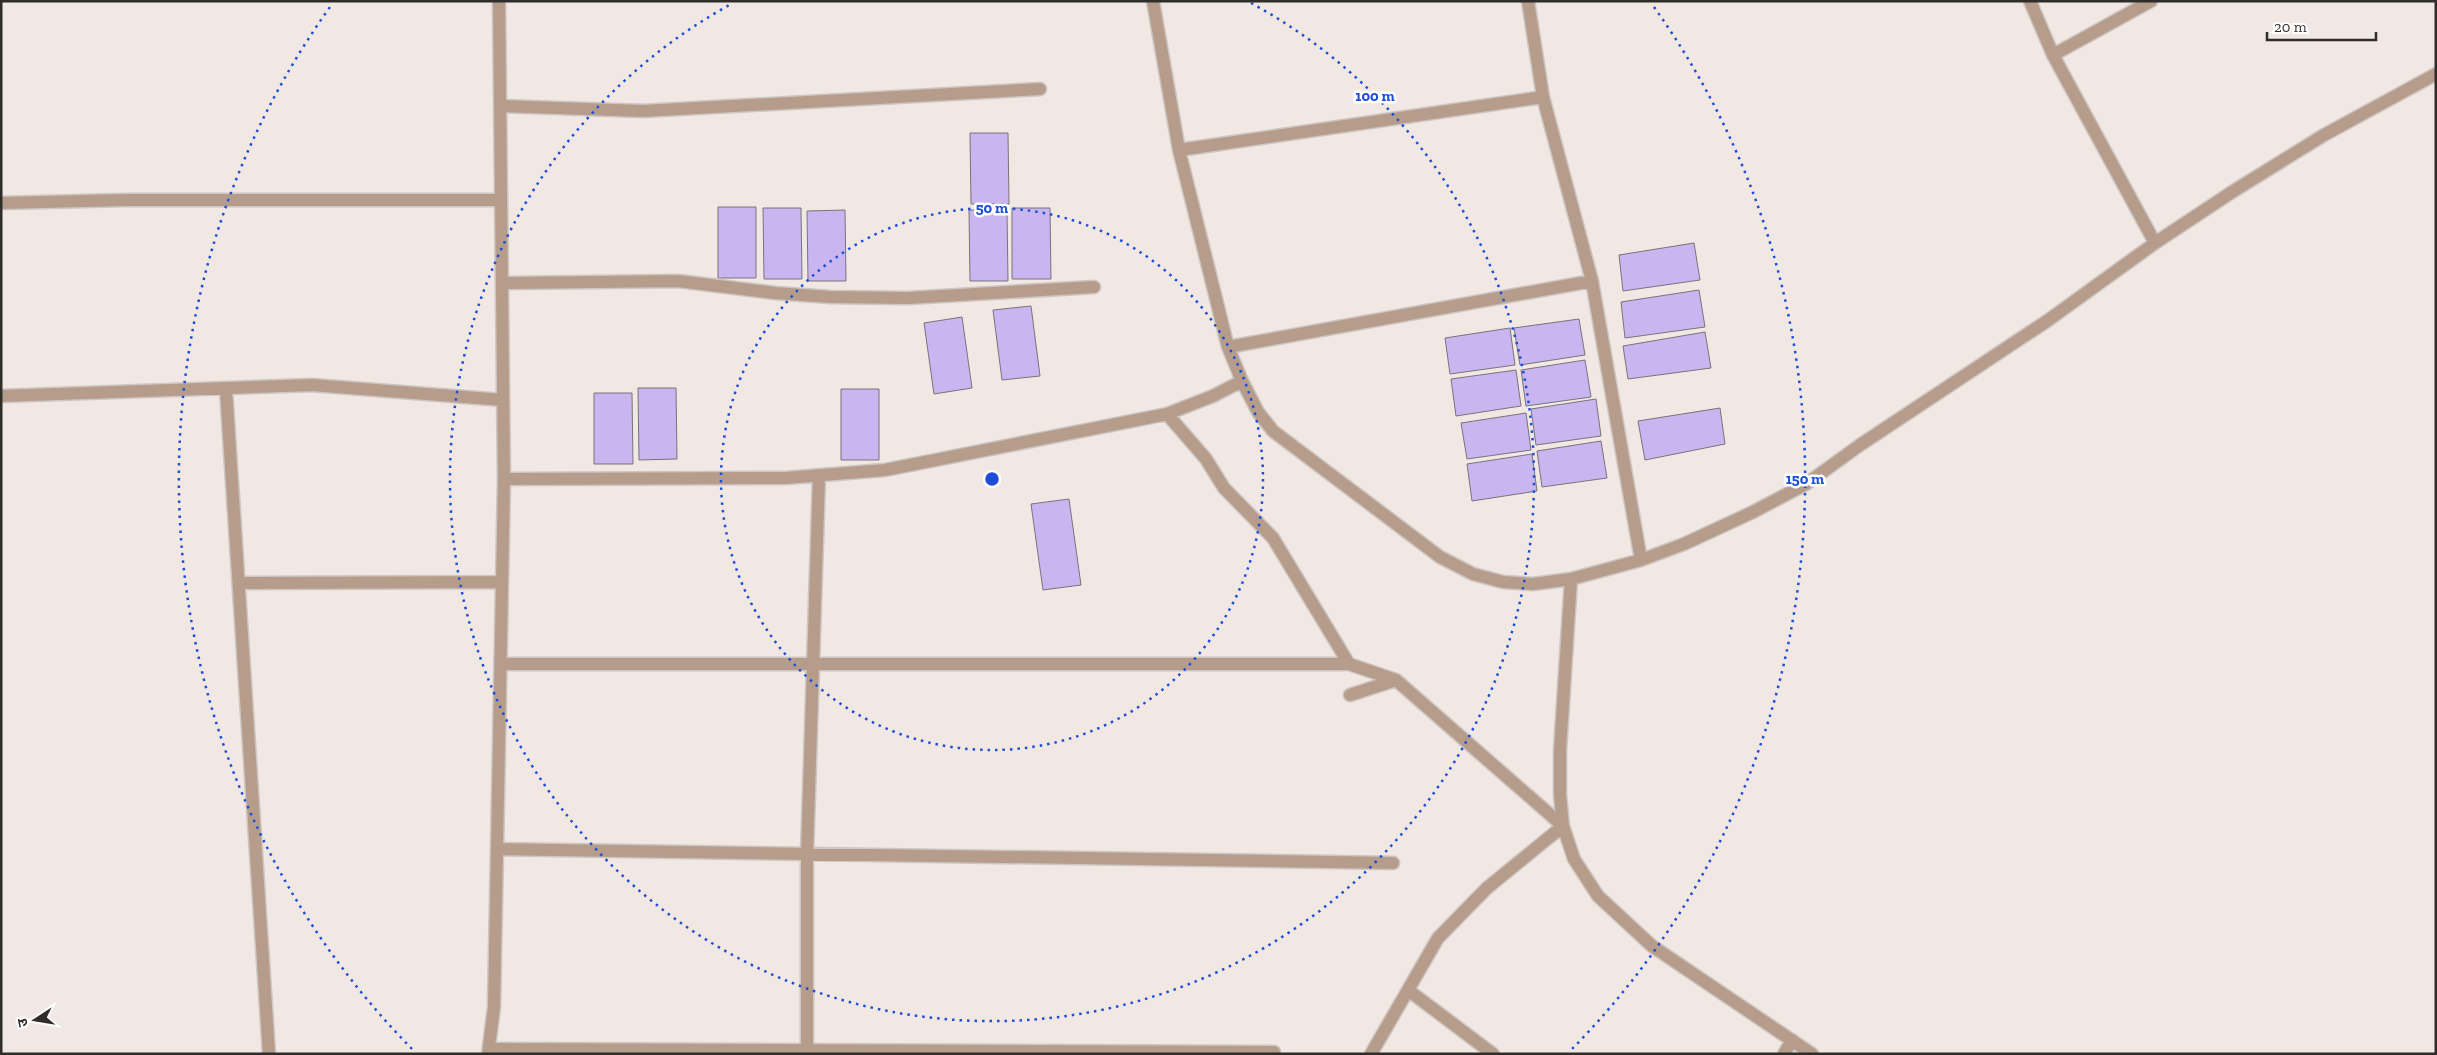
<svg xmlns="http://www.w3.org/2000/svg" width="2437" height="1055" viewBox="0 0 2437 1055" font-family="'Zilla Slab','Noto Sans Devanagari',serif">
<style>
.building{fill:#c9b5f0;stroke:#76747b}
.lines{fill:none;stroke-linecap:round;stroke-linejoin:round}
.minor-casing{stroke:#cec6c3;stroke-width:15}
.minor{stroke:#b69c8b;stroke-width:12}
.ring{fill:none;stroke:#1d4ed8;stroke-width:2.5;stroke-dasharray:2.5 5}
.centre{fill:#1d4ed8;stroke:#fff;stroke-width:2.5}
.ring-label{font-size:15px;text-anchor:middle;font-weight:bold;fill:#1d4ed8;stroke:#fff;stroke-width:5;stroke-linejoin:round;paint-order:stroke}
</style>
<rect width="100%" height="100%" fill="#f1e8e4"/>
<!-- building -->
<path class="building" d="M970 133H1008L1009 204H971Z
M718 207H756V278H718Z
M763 208H801L802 279H764Z
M1012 208H1050L1051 279H1012Z
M845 210 846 281H808L807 211Z
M969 210H1007L1008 281H970Z
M1694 243 1700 280 1623 291 1619 255Z
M1699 290 1705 327 1625 338 1621 302Z
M1031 306 1040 376 1002 380 993 310Z
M962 317 972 388 934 394 924 323Z
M1579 319 1585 355 1520 365 1514 328Z
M1510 328 1515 365 1450 374 1445 338Z
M1705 332 1711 368 1628 379 1623 346Z
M1585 360 1591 397 1526 406 1521 370Z
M1516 370 1521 406 1456 416 1451 379Z
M638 388H676L677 459 639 460Z
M841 389H879V460H841Z
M594 393H632L633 464H594Z
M1596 399 1601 436 1536 445 1531 409Z
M1720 408 1725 444 1645 460 1638 421Z
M1526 413 1531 450 1467 459 1461 423Z
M1601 441 1607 478 1542 487 1537 451Z
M1532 454 1537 491 1472 501 1467 464Z
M1069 499 1081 585 1043 590 1031 504Z"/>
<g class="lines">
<!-- minor casing -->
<g class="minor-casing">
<path id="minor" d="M1153 1 1179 150 1228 347 1242 381 1258 412 1273 431 1440 557 1473 574 1503 582 1533 584 1571 579 1641 560 1684 544 1753 512 1806 484 1860 445 2047 321 2155 243 2232 192 2324 135 2436 74
M1528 1 1543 97 1592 281 1641 560
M2030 1 2053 55 2155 243
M2053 55 2151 1
M500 106 643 111 1040 89
M1179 150 1543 97
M1 203 125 200H501
M502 283 678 281 775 293 830 297 908 298 1094 287
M1228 347 1592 281
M226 389 269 1054
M1 396 312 385 503 400
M1167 414 1206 459 1224 488 1273 538 1349 664 1396 680 1563 826 1487 888 1438 938 1371 1054
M504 479 785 478 885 470 1167 414 1213 396 1242 381
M1571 579 1560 750V795L1563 826 1574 859 1598 896 1652 946 1812 1054
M239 583 502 582
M501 664H1349
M1350 695 1396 680
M497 849 1393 863
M1408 990 1493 1054
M489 1049 1274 1052
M488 1054 494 1007 504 479 499 1
M807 1054V854L819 477
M1784 1054 1792 1040"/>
</g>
<!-- minor -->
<use href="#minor" class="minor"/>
</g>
<!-- distance rings -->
<g class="ring">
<circle cx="992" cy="479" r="271"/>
<path d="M1251 3A542 542 0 1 1 733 3"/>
<path d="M412 1049A813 813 0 0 1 330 7M1654 7A813 813 0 0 1 1572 1049"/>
</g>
<circle cx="992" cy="479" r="8" class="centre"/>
<g class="ring-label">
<text x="1375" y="101">100 m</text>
<text x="992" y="213">50 m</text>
<text x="1805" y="484">150 m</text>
</g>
<!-- border -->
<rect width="2437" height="1055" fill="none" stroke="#2f2c2a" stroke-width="5"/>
<!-- north arrow -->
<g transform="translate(35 1020) rotate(258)" stroke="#ffffff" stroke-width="4" paint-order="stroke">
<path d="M0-4L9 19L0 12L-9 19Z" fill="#2f2c2a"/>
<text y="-8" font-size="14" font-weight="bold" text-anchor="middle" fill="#2f2c2a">उ</text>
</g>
<!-- scale -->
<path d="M2267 32v8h109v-8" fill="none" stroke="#2f2c2a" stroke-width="2.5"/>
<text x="2274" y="32" font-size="15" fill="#2f2c2a" stroke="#ffffff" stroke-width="4" paint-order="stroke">20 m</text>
</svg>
